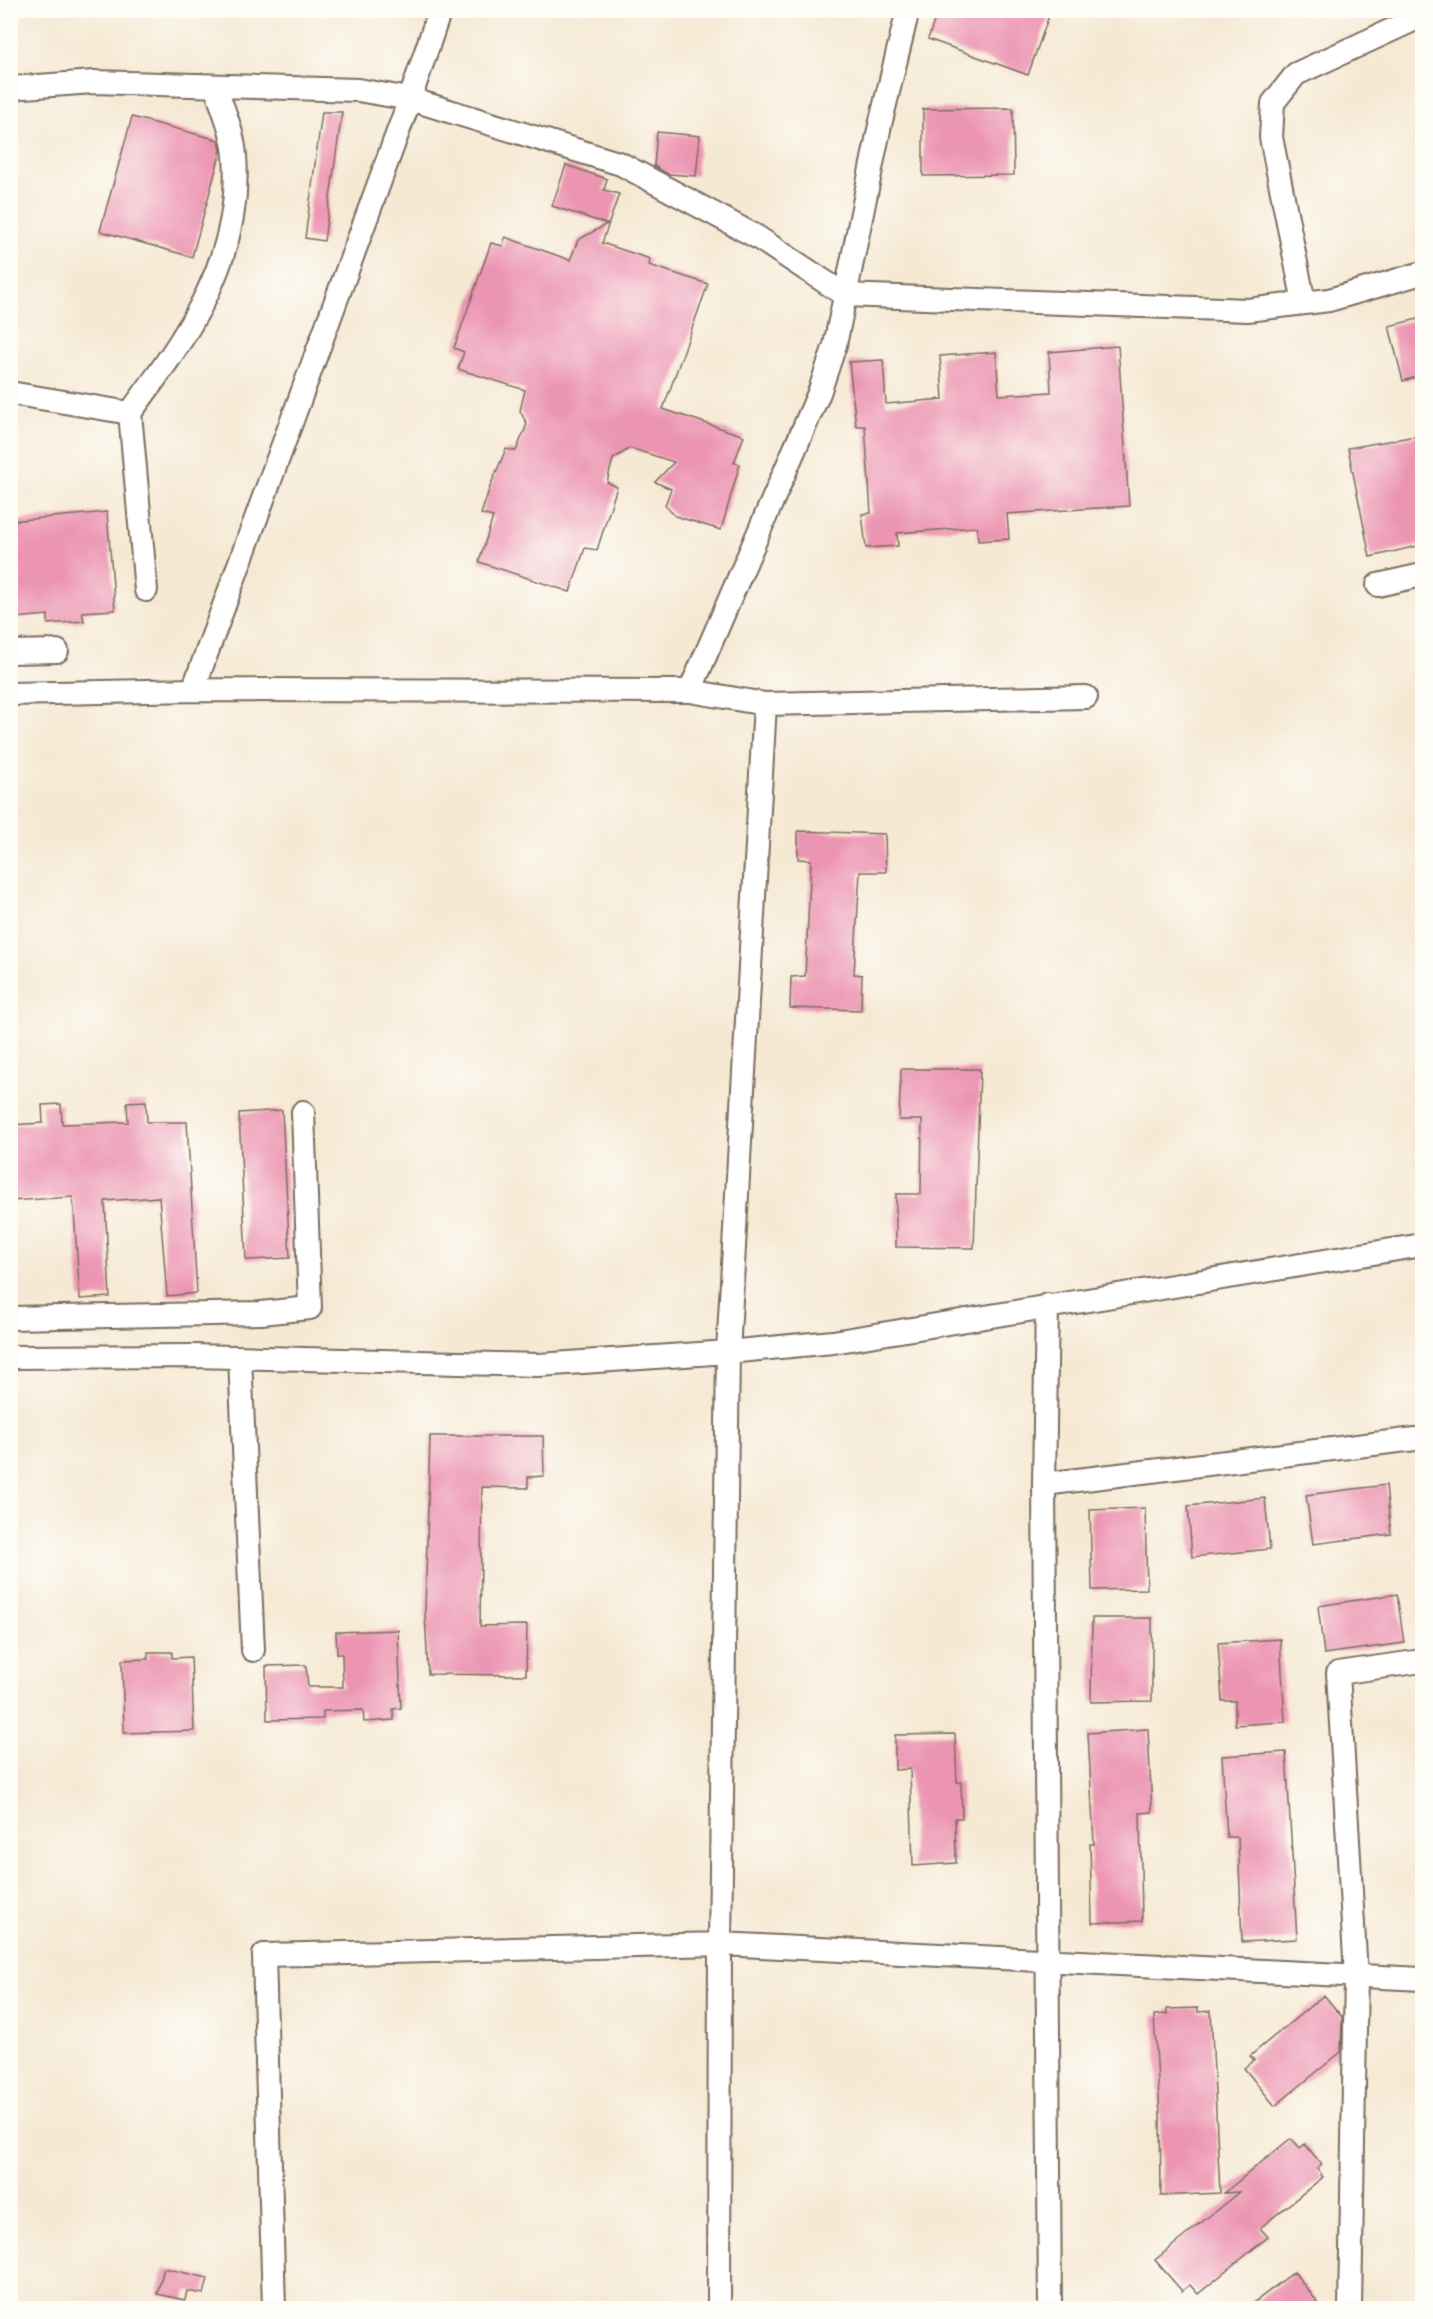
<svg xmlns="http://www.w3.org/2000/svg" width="1433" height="2319" viewBox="0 0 1433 2319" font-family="'Shantell Sans',sans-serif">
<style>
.building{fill:#ec95b2}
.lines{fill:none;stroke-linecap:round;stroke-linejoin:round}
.minor-casing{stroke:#7c6d5e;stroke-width:26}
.minor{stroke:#fff;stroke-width:22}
</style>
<rect width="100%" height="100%" fill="#fdfcf7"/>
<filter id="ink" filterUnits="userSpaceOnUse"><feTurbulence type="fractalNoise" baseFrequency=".0167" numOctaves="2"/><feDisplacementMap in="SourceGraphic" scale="12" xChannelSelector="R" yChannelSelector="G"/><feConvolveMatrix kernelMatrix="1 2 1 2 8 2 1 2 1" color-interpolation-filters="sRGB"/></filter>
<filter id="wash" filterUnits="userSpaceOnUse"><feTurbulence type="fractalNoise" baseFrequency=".008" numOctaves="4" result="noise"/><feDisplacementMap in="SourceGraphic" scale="24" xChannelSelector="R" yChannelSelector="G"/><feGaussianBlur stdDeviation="1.35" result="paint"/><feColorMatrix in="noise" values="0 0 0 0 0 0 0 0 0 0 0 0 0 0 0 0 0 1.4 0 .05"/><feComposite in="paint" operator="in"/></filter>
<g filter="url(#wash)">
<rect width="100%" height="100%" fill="#f6e9d4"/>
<g id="blocks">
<!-- building -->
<path class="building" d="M938 10H1051L1028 75 928 39Z
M1013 108 1014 175 923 176V109Z
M322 112H342L324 241 305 238Z
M132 117 219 140 221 151 192 257 100 231Z
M657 132 700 136 696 176 668 174 654 166Z
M566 165 607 179 604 190 619 194 602 243 650 259 649 265 708 284 663 409 744 436 734 463 740 464 721 530 675 516 665 505 671 489 655 482 674 462 630 448 613 459 607 482 617 487 597 550 585 548 570 592 479 562 493 517 481 514 491 484 506 449 516 451 527 424 520 411 525 390 458 369 464 352 454 348 491 243 503 246 505 237 570 260 578 240 607 224 552 206Z
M1422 318V375L1403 381 1389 326Z
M1118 346 1129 506 1007 514 1009 539 978 541 977 527 897 533 898 546 866 548 862 514 871 513 865 426H856L849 362 883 360 886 404 943 399 940 356 996 352 999 395 1051 392 1049 352Z
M1422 435V545L1370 557 1348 448Z
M107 512 115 610 82 612 84 621 48 624V615L15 618 10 569V521Z
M798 831 885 834 886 872H860L854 974 862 975 861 1010 790 1008 791 977 805 976 811 860 798 859Z
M901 1069H980L974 1248 896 1247V1194H921L922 1120H899Z
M146 1101 147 1122H187L197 1293 167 1296 159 1197 105 1201 110 1297 80 1299 73 1197 10 1201V1125L43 1123 42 1105 61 1104 62 1124 128 1122 127 1102Z
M282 1110 290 1258 246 1260 239 1113Z
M430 1436H543L544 1476 528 1477V1488L482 1487 480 1626 527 1625 526 1675 428 1674 425 1611Z
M1386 1485 1391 1534 1313 1544 1306 1495Z
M1265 1498 1270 1549 1192 1557 1188 1506Z
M1145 1508 1147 1589 1092 1590 1090 1510Z
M1397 1594 1404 1643 1324 1654 1318 1606Z
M1092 1618H1152V1701L1091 1702Z
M398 1630 401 1708 393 1709 394 1720 364 1722 363 1710 323 1711V1719L267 1720 266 1666 306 1665 308 1687H343L342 1654H337L336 1632Z
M1280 1639 1285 1722 1235 1725V1701H1222L1218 1643Z
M148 1652H172V1658L191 1657 194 1731 124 1733 122 1660 148 1659Z
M1148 1729 1152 1812 1140 1813 1142 1921 1092 1923 1090 1844H1094L1088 1733Z
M955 1734 957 1782H961L962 1818H955L956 1863 913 1866 910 1769 895 1770V1735Z
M1286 1752 1297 1939 1242 1942 1238 1837H1227L1222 1756Z
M1324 1995 1342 2017 1341 2052 1275 2106 1244 2068 1254 2060 1250 2056Z
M1198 2008V2012L1211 2011 1220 2193 1161 2196 1160 2114 1154 2015 1167 2014V2009Z
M1291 2138 1300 2148 1305 2144 1322 2165 1317 2169 1323 2177 1260 2228 1268 2237 1198 2294 1190 2285 1182 2291 1155 2260 1239 2192 1224 2193Z
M164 2268 208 2278 204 2294 187 2291 185 2300 157 2294Z
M1294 2272 1322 2308H1247Z"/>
</g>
</g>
<g filter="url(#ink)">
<use href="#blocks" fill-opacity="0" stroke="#7c6d5e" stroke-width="1.5"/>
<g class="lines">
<!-- minor casing -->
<g class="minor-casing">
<path id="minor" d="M10 88 94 82 358 90 410 99 621 164 757 237 845 295 1248 310 1329 300 1422 273
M1304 303 1271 137 1273 103 1296 74 1422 16
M10 393 130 413
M1378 585 1422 575
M146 590 130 413C187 336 243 258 235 156 233 131 223 109 215 86
M10 652 57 651
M193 690 410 99 440 10
M690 691 819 393 835 345 880 125 908 10
M10 694 193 690 690 691 765 704 1086 697
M1047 1305 1044 1484 1050 2308
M10 1318 261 1313 310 1308 303 1112
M10 1357 193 1356 539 1365 728 1352 833 1342 1422 1245
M240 1358 253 1650
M1044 1484 1415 1439
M274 2308 264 1955 720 1944 1422 1979
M719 2308 720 1944 728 1352 765 704
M1350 2308 1356 1975 1338 1673 1422 1661"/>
</g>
<!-- minor -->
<use href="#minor" class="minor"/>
</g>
</g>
<!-- margin -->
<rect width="1433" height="2319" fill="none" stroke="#fdfcf7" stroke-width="36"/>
</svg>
